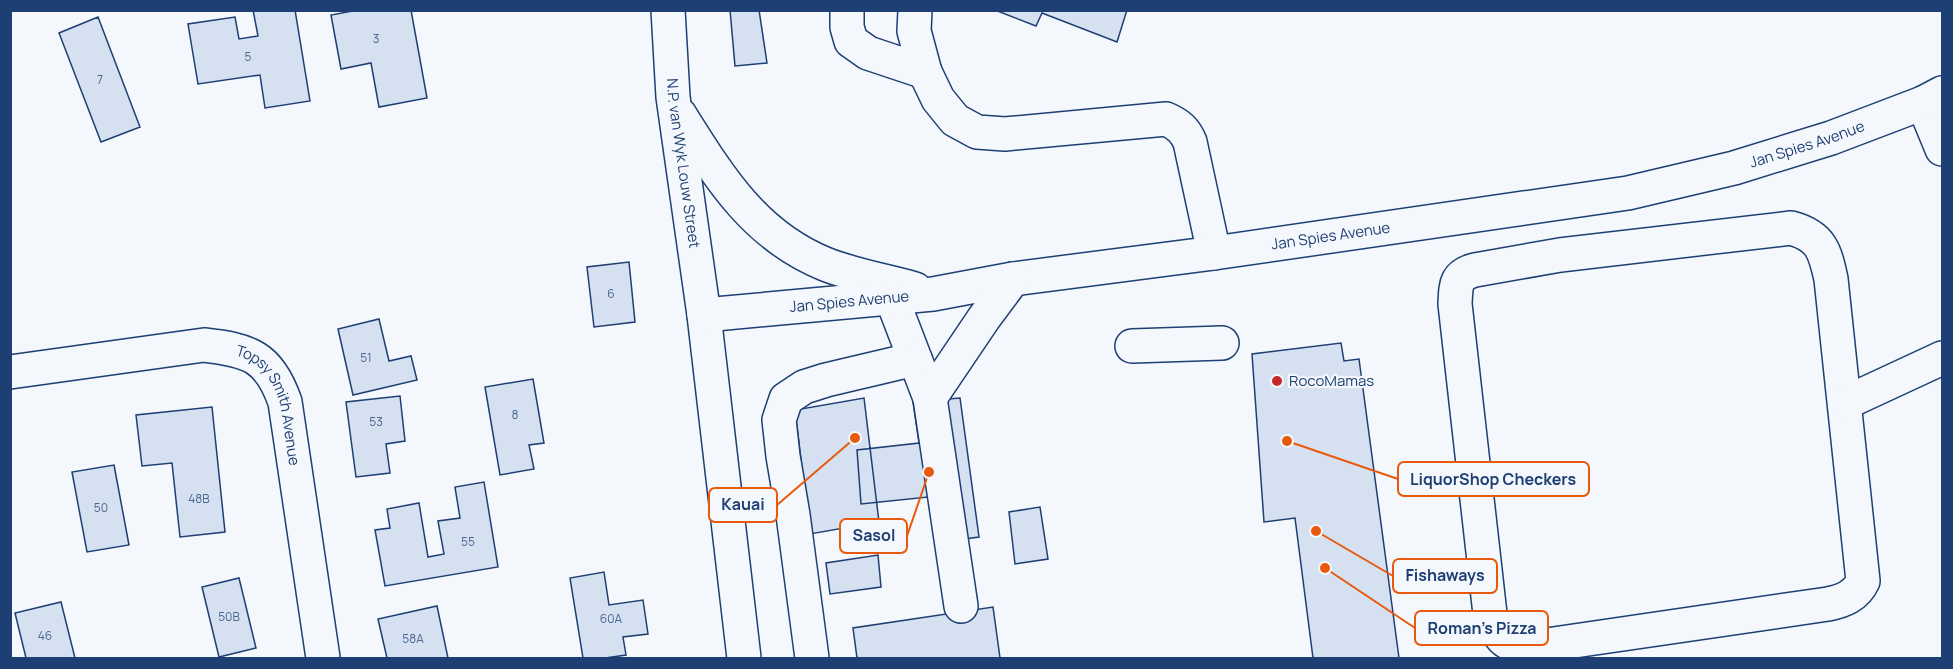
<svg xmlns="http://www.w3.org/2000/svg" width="1953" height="669" viewBox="0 0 1953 669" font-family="Manrope,sans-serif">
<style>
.building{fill:#d5e0f0;stroke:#1d3f73;stroke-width:1.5}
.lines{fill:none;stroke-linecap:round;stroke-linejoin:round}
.minor-casing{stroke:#1d3f73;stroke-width:36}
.minor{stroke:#f4f7fb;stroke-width:33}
.poi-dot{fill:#c62828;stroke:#f4f7fb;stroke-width:2}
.labels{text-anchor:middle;stroke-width:4.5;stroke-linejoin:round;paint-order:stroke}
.number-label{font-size:12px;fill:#4b6792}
.street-label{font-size:15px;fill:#1d3f73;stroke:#f4f7fb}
.poi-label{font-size:15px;fill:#1d3f73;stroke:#f4f7fb;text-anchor:start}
.leader{fill:none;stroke:#e8590c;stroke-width:2}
.callout-dot{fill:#e8590c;stroke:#f4f7fb;stroke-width:2}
.callout{fill:#f4f7fb;stroke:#e8590c;stroke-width:2}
.callout-label{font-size:16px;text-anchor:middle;font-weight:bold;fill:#1d3f73}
</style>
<rect width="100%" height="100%" fill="#f4f7fb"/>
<!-- building -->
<path class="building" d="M253 10H295L310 101 265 108 260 75 198 84 188 24 235 17 239 39 258 36Z
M358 10H411L427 98 379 107 371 63 341 69 331 15Z
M730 10H759L767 63 735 66Z
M995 10H1127L1117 42 1042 13 1036 26Z
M98 17 140 127 101 142 59 33Z
M629 262 635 322 594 327 587 267Z
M379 319 389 361 411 356 417 380 353 395 338 329Z
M1341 343 1344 361 1359 359 1399 658H1313L1295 518 1264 522 1252 354Z
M533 379 544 443 529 445 534 469 500 475 485 387Z
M400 396 405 441 386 444 390 473 356 477 346 402Z
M864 398 879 522 810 534 795 410Z
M960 398 979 537 935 543 928 497 861 504 857 450 919 443 913 402Z
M212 407 225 532 180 537 172 463 142 466 136 415Z
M114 465 129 545 87 552 72 472Z
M484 482 498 567 385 586 375 530 390 528 387 509 419 503 428 557 444 554 438 521 460 518 455 487Z
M1040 507 1048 559 1015 564 1009 512Z
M878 555 881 587 830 594 826 563Z
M604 572 609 605 643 600 648 634 623 637 626 655 605 658H583L570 578Z
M239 578 256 648 219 657 202 587Z
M61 602 75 658H26L15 613Z
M437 606 448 658H387L378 619Z
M993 607 1000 658H857L853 628Z"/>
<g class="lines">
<!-- minor casing -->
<g class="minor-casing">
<g id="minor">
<path id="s1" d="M668 10 673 97 704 315 744 658"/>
<path d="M847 10V27L851 41 868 53 925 72"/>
<path d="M915 10 914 31 925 72 938 99 955 120 977 132 1005 134 1166 119C1178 124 1185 130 1190 142L1214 253"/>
<path d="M1923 103 1942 149"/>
<path d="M680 115C719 177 754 235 825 264 852 275 887 281 915 289"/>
<path d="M1791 228C1821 236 1825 251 1831 279L1863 581C1856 596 1843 601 1828 604L1540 646C1507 646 1502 646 1490 614L1455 304C1456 285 1455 275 1475 270L1560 255Z"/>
<path d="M892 299 930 398 961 606"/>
<path id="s2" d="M704 315 933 294 1013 279 1214 253 1628 193 1734 168 1831 138 1923 103 1942 93"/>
<path d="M1132 346 1222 343"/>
<path id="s3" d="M10 372 204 345C249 350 269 356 285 402L323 658"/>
<path d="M930 398 984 318 1013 279"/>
<path d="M1845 403 1942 358"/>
<path d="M812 658 793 515 783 456 779 420 786 399 804 387 826 380 915 359"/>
</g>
</g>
<!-- minor -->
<use href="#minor" class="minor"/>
</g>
<!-- markers -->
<circle class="poi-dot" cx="1277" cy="381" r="6"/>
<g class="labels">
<!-- number labels -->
<g class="number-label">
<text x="376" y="43">3</text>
<text x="248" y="61">5</text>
<text x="100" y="84">7</text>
<text x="611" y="298">6</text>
<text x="366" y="362">51</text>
<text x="515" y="419">8</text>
<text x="376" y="426">53</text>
<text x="199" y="503">48B</text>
<text x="101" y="512">50</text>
<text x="468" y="546">55</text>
<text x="229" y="621">50B</text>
<text x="611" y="623">60A</text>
<text x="45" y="640">46</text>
<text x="413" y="643">58A</text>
</g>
<!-- street labels -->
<g class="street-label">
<text dy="5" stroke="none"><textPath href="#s2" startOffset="1118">Jan Spies Avenue</textPath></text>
<text dy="5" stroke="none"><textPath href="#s1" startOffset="154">N.P. van Wyk Louw Street</textPath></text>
<text dy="5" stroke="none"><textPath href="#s2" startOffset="632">Jan Spies Avenue</textPath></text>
<text dy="5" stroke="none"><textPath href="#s2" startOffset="146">Jan Spies Avenue</textPath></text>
<text dy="5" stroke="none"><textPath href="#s3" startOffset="298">Topsy Smith Avenue</textPath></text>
</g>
<!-- poi labels -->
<g class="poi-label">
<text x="1289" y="386">RocoMamas</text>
</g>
</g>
<!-- callouts -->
<path class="leader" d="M1287 441L1398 479M855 438L777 505M929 472L907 536M1316 531L1393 576M1325 568L1415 628"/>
<g class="callout-dot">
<circle cx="1287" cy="441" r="6"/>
<circle cx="855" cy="438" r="6"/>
<circle cx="929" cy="472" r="6"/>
<circle cx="1316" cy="531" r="6"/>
<circle cx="1325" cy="568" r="6"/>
</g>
<g class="callout">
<rect x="1398" y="462" width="191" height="34" rx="6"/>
<rect x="709" y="488" width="68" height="34" rx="6"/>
<rect x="840" y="519" width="67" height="34" rx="6"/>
<rect x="1393" y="559" width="104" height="34" rx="6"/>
<rect x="1415" y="611" width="133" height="34" rx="6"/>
</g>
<g class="callout-label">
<text x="1493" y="485">LiquorShop Checkers</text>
<text x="743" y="510">Kauai</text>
<text x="874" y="541">Sasol</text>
<text x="1445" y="581">Fishaways</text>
<text x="1482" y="634">Roman's Pizza</text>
</g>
<!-- border -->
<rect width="1953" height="669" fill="none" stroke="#1d3f73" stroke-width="24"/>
</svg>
